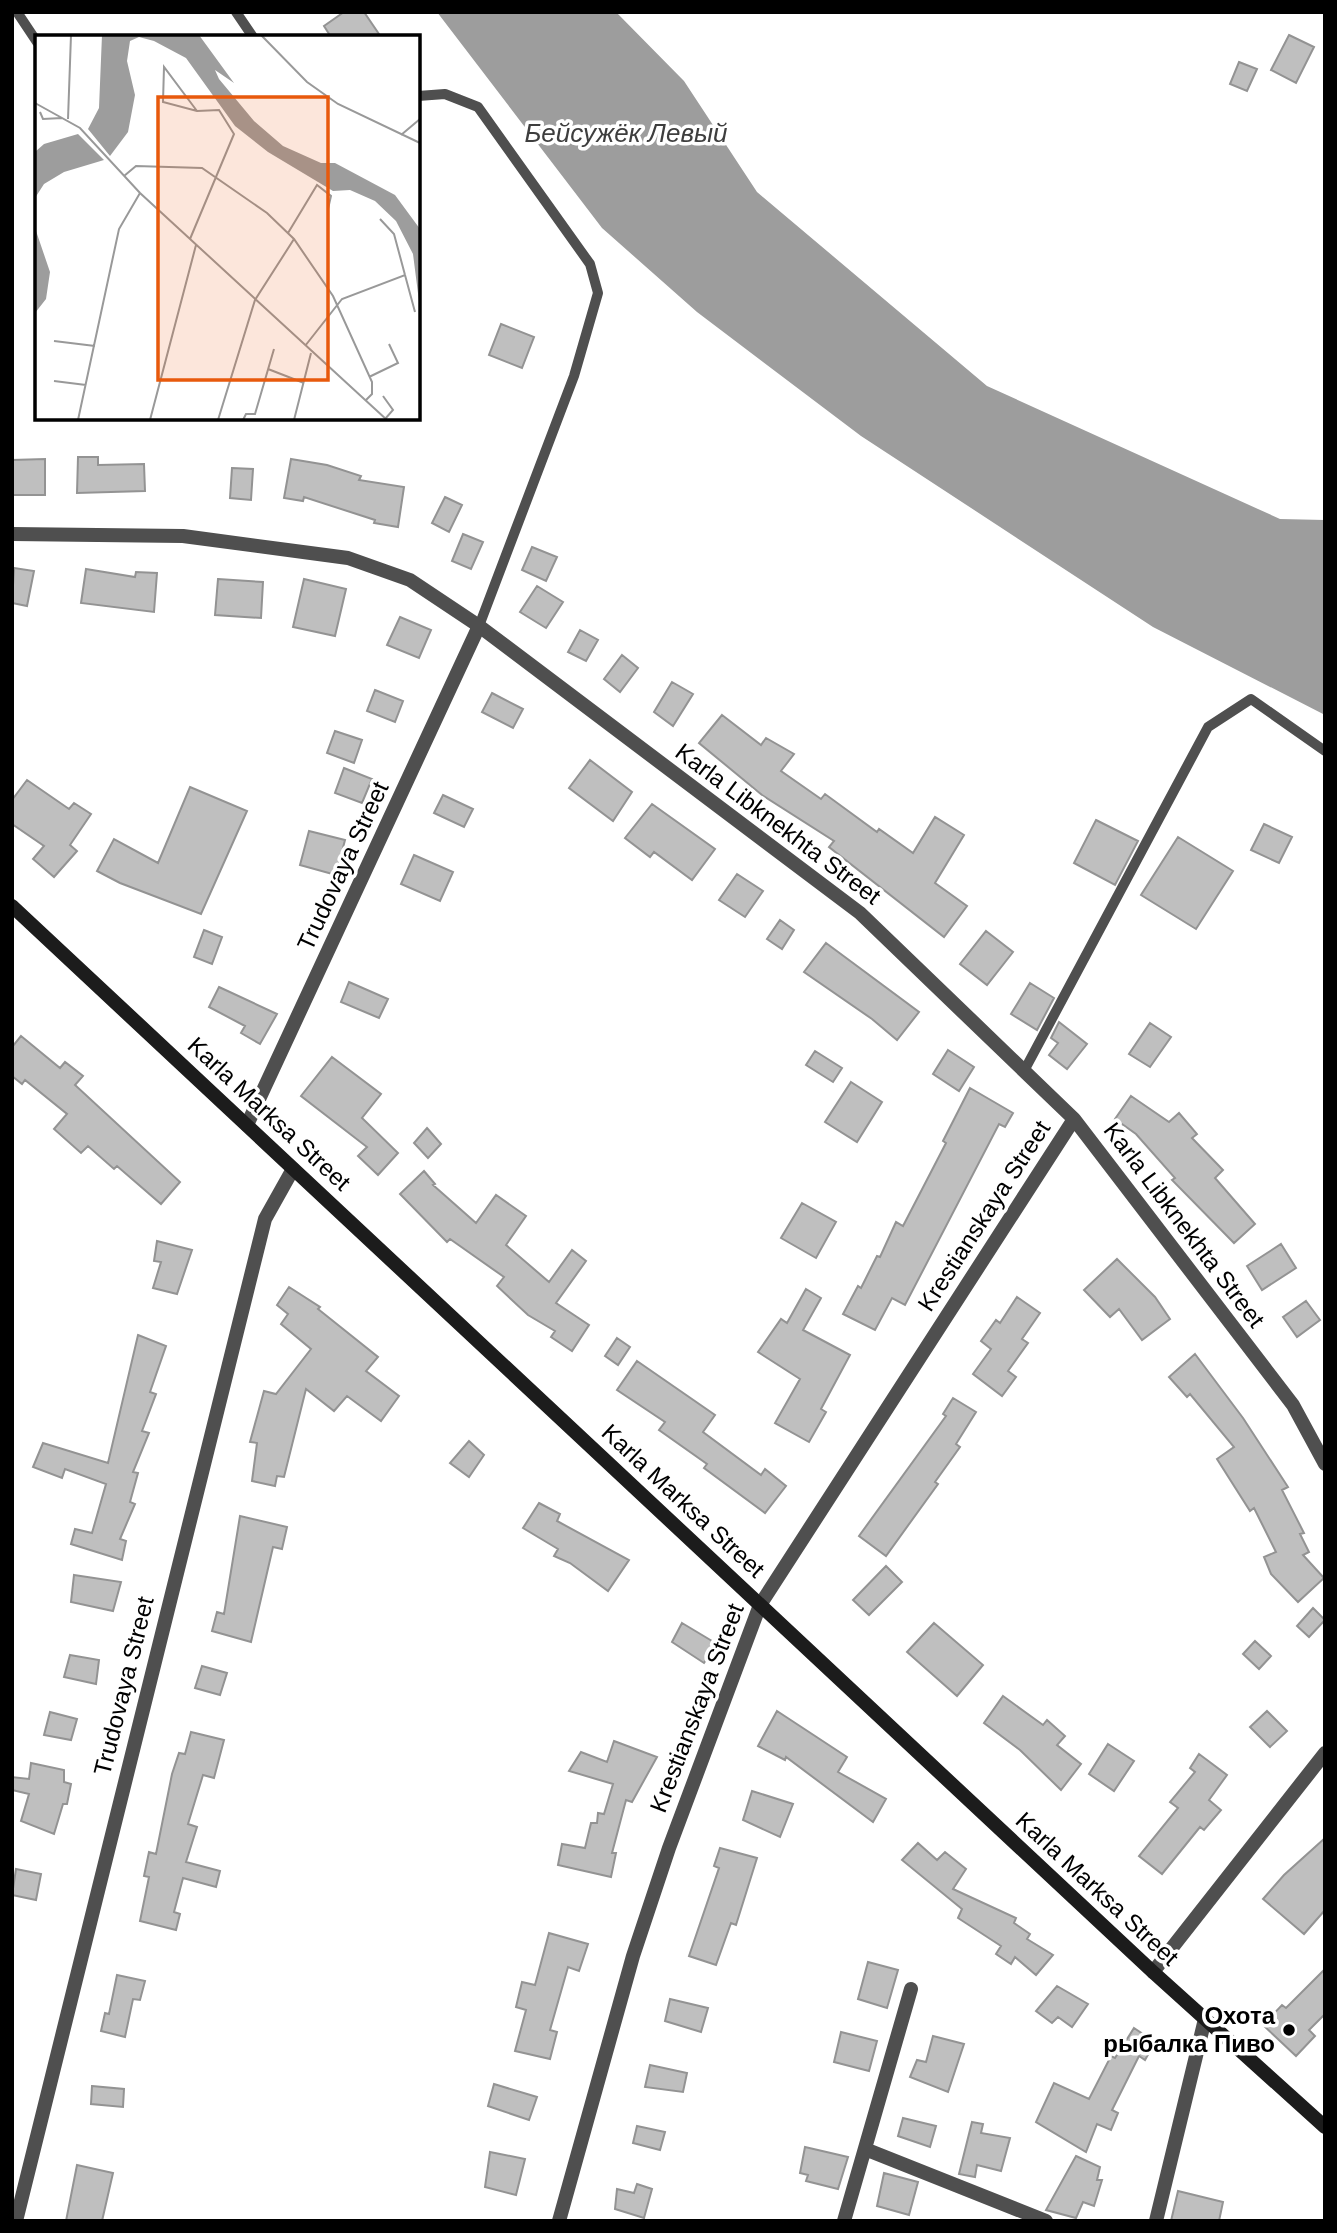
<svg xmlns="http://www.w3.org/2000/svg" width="1337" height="2233" viewBox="0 0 1337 2233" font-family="Arial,sans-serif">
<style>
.water{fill:#9d9d9d}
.building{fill:#bfbfbf;stroke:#939393;stroke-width:2}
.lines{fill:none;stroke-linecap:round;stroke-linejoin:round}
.service{stroke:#4f4f4f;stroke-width:10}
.minor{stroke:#4f4f4f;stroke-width:14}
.secondary{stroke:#1c1c1c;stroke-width:14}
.poi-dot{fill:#000;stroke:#fff;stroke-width:2.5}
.labels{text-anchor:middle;stroke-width:7;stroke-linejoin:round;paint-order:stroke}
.street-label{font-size:24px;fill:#000;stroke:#fff}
.poi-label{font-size:24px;font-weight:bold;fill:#000;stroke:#fff;text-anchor:end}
.water-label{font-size:26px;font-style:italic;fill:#3e3e3e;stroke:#fff}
.inset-road{fill:none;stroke:#999;stroke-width:2}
.view{fill:#e8590c;fill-opacity:0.15;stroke:#e8590c;stroke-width:3.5}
.inset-edge{fill:none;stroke:#000;stroke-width:3.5}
</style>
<rect width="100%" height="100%" fill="#fff"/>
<!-- water -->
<path class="water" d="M437 12H616L684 81 757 192 987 386 1280 519 1325 520V715L1153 627 861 436 697 312 602 228Z"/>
<!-- building -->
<path class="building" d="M344 12H364L381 37H331L324 26Z
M1289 35 1314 47 1296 83 1271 70Z
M1239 62 1257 69 1247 91 1230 84Z
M501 324 534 337 522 368 489 355Z
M78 457H98V465L144 464 145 491 77 493Z
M45 459V495H12V460Z
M291 459 327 465 361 476 359 480 404 487 398 527 374 523 375 520 304 497 303 501 284 498Z
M232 468 253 469 251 500 230 498Z
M445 497 462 505 449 532 432 523Z
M463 534 483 542 471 569 452 561Z
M532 547 557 557 546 581 522 570Z
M14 568 34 571 27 606 12 603Z
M86 569 135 577 136 572 157 573 154 612 81 603Z
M218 579 263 582 261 618 215 615Z
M304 579 346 589 335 636 293 627Z
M537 586 563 602 546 628 520 612Z
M400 617 431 630 419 658 387 645Z
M580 630 598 640 586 661 568 652Z
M622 655 638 668 620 692 604 679Z
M672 682 693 694 673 726 654 712Z
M375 690 403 701 395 722 367 711Z
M492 693 523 709 513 728 482 712Z
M722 715 761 745 766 738 794 754 781 771 821 799 825 794 877 832 879 829 913 853 935 817 964 835 935 883 967 906 944 937 829 847 834 841 762 795 699 743Z
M335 731 362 740 354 763 327 753Z
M590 760 632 792 613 821 569 788Z
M344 768 372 779 362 803 335 793Z
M27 780 69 809 74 803 91 814 70 845 77 851 54 877 33 859 44 846 12 824V800Z
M190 787 247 811 201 914 120 883 97 871 114 839 158 863Z
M443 795 473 809 464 827 434 813Z
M652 804 715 849 692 880 654 852 650 857 625 838Z
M1096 820 1138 841 1115 885 1074 863Z
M1264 824 1292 837 1279 863 1251 850Z
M309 831 345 840 336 875 300 865Z
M1178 837 1233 871 1196 929 1141 895Z
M414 855 453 872 440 901 401 884Z
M737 874 763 891 745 917 719 900Z
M780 920 794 930 782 949 767 939Z
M204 930 222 937 212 964 194 957Z
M986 931 1013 952 987 985 960 964Z
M826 943 919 1012 897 1040 872 1019 804 972Z
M349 982 388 999 379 1018 341 1002Z
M1030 983 1054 998 1037 1030 1011 1014Z
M219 987 277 1014 260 1044 241 1033 245 1026 209 1007Z
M1059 1022 1087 1044 1067 1069 1049 1055 1058 1043 1051 1038Z
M1150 1023 1171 1037 1150 1067 1129 1054Z
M21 1036 60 1068 65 1062 83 1076 75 1085 180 1182 161 1204 117 1166 114 1169 88 1146 81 1153 54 1129 67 1114 25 1080 22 1084 12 1076V1047Z
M948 1050 974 1067 959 1091 933 1074Z
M815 1051 842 1068 833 1082 806 1065Z
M332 1057 381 1094 362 1118 398 1153 378 1175 358 1156 367 1147 301 1096Z
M851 1082 882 1102 857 1142 825 1122Z
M970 1088 1013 1113 1005 1127 999 1124 905 1305 892 1298 875 1330 843 1314 858 1286 861 1288 877 1256 880 1257 896 1222 903 1226 946 1143 943 1141Z
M1131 1096 1169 1122 1179 1113 1197 1134 1192 1138 1223 1170 1215 1178 1255 1224 1234 1243 1172 1180 1175 1178 1136 1134 1115 1119Z
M427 1128 441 1144 428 1158 414 1143Z
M424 1171 435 1184 433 1185 476 1223 496 1195 526 1216 506 1245 549 1282 572 1250 586 1261 556 1303 589 1325 572 1351 551 1337 555 1331 528 1315 497 1286 504 1277 450 1239 447 1242 400 1194Z
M802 1203 836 1222 816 1258 781 1238Z
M157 1241 192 1250 177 1294 153 1288 161 1262 154 1261Z
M1281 1244 1296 1268 1262 1290 1247 1266Z
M1117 1259 1155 1297 1170 1319 1142 1340 1119 1309 1110 1317 1084 1290Z
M289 1287 320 1307 318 1309 378 1357 366 1371 399 1396 381 1421 347 1396 334 1411 306 1389 284 1477 277 1476 275 1486 252 1481 257 1443 250 1442 264 1391 276 1394 311 1349 281 1324 288 1314 277 1305Z
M806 1289 821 1298 803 1330 850 1355 821 1409 826 1412 809 1442 775 1423 800 1379 758 1352 781 1319 787 1323Z
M1017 1297 1040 1313 1022 1339 1028 1343 1008 1371 1016 1377 1002 1396 973 1374 991 1349 981 1341 996 1320 1000 1323Z
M1306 1301 1320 1320 1297 1337 1283 1317Z
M138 1335 166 1346 150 1392 156 1394 142 1431 149 1433 133 1472 138 1473 130 1502 135 1504 120 1539 126 1541 122 1560 71 1544 75 1529 92 1533 106 1484 65 1469 62 1478 33 1467 43 1443 108 1463Z
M617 1338 630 1347 618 1365 605 1356Z
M1195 1354 1243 1418 1288 1487 1282 1490 1304 1533 1300 1534 1309 1552 1303 1555 1324 1578 1298 1602 1271 1574 1264 1557 1276 1552 1254 1508 1250 1511 1217 1459 1234 1447 1190 1394 1187 1397 1169 1377Z
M637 1361 715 1415 703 1432 761 1475 765 1469 786 1486 765 1513 704 1468 707 1464 659 1430 665 1422 617 1390Z
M953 1398 976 1412 956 1444 960 1447 935 1482 938 1484 886 1556 859 1536 946 1416 943 1414Z
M469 1441 484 1455 469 1477 450 1463Z
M539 1503 560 1514 557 1521 629 1560 608 1591 570 1563 554 1556 558 1549 523 1528Z
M240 1516 287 1527 282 1549 273 1547 251 1642 212 1631 217 1612 224 1614Z
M886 1566 902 1582 869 1615 853 1600Z
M74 1575 121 1582 113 1611 71 1602Z
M1313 1608 1325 1620 1309 1637 1297 1626Z
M682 1623 717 1644 704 1663 672 1642Z
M934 1623 983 1665 957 1696 907 1652Z
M1255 1641 1271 1656 1259 1669 1243 1654Z
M70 1655 99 1660 96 1684 64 1677Z
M202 1666 227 1673 220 1695 195 1688Z
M1003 1696 1043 1725 1047 1720 1065 1736 1057 1745 1081 1764 1061 1790 1020 1750 984 1723Z
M777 1711 847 1757 838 1772 886 1799 873 1822 786 1757 785 1760 758 1746Z
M1267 1711 1287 1731 1270 1747 1250 1727Z
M50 1712 77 1719 71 1740 44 1735Z
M191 1732 224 1740 214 1778 203 1775 188 1824 197 1827 186 1862 220 1871 216 1887 183 1878 174 1912 180 1914 176 1930 140 1921 149 1877 144 1876 149 1852 156 1854 172 1774 179 1753 185 1754Z
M614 1741 657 1757 632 1802 626 1800 612 1853H616L611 1877 558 1865 562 1844 585 1848 591 1823H597L598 1813 604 1814 613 1784 569 1771 581 1752 607 1762Z
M1108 1744 1134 1761 1114 1791 1089 1774Z
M1199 1754 1227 1775 1209 1800 1221 1810 1204 1830 1200 1827 1162 1874 1139 1856 1178 1808 1170 1802 1195 1772 1190 1768Z
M31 1763 64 1770V1782L71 1784 67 1804H63L54 1834 21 1821 29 1794 12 1790V1777L29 1779Z
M752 1791 793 1804 780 1837 743 1820Z
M1325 1838V1910L1304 1934 1263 1899 1284 1875Z
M918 1843 937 1860 945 1852 966 1869 953 1889 1016 1918 1014 1923 1030 1934 1027 1939 1053 1955 1036 1975 1015 1957 1011 1964 996 1954 1001 1946 958 1918 962 1909 902 1860Z
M720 1848 757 1858 736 1925 731 1923 716 1965 689 1956 719 1868 714 1866Z
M16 1869 41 1874 36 1900 12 1895Z
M549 1933 588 1944 579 1971 568 1967 550 2030 557 2032 550 2059 515 2051 526 2010 516 2007 522 1982 535 1985Z
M868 1962 898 1970 887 2008 858 1999Z
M1325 1969V2014L1309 2030 1315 2036 1296 2056 1263 2025 1282 2005 1286 2008Z
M117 1975 145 1981 140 2000 133 1999 125 2037 101 2031 105 2013 109 2014Z
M1057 1986 1088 2004 1072 2027 1058 2017 1052 2023 1036 2011Z
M670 1999 708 2008 701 2032 665 2021Z
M1134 2028 1155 2042 1145 2060 1139 2056 1112 2110 1118 2113 1111 2130 1097 2124 1086 2152 1036 2122 1054 2083 1089 2099 1111 2056 1115 2058Z
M841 2032 877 2041 869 2071 834 2062Z
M933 2036 964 2044 948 2092 910 2077 917 2060 926 2062Z
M650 2065 687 2073 683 2092 645 2087Z
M494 2084 537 2097 529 2120 488 2106Z
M92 2086 124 2089 123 2107 91 2104Z
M903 2118 936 2126 930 2147 898 2136Z
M972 2122 983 2124 981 2133 1010 2138 1001 2171 977 2165 975 2177 959 2174Z
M637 2126 665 2132 660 2150 633 2143Z
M805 2147 848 2157 838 2189 806 2181 808 2175 800 2173Z
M490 2152 525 2159 516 2195 485 2187Z
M1076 2156 1100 2167 1097 2180H1102L1094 2206 1083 2202 1076 2218 1046 2210Z
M77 2165 113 2173 102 2221H66Z
M884 2173 918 2182 909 2215 877 2206Z
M637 2184 652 2189 644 2218 615 2209 617 2189 634 2193Z
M1178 2191 1223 2202 1219 2221H1171Z"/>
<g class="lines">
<!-- service -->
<path class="service" d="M17 12 37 42
M236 12 253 37
M418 96 445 94 478 107 590 264 598 293 574 376 479 626
M1024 1071 1208 727 1251 699 1325 751"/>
<!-- minor -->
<path class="minor" d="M12 534 183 536 348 558 410 580 479 626 860 913 1074 1119 1293 1405 1325 1464
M247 1125 479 626
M1153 1972 1325 1753
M865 2149 1046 2221
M16 2221 265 1219 293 1169
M559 2221 633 1956 669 1848 760 1605 1074 1119
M844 2221 911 1989
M1156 2221 1205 2019"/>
<!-- secondary -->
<path class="secondary" d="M12 906 1153 1972 1325 2127"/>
</g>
<!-- markers -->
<circle class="poi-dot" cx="1289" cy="2030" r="7"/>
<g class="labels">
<!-- street labels -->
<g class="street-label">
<text transform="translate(778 824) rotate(37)" y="8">Karla Libknekhta Street</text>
<text transform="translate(343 866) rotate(-65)" y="8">Trudovaya Street</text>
<text transform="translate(269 1114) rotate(43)" y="8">Karla Marksa Street</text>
<text transform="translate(984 1216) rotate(-57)" y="8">Krestianskaya Street</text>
<text transform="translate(1184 1225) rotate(53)" y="8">Karla Libknekhta Street</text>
<text transform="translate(683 1501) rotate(43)" y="8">Karla Marksa Street</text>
<text transform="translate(124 1686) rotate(-76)" y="8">Trudovaya Street</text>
<text transform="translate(697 1708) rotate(-69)" y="8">Krestianskaya Street</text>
<text transform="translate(1097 1889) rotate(43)" y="8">Karla Marksa Street</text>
</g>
<!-- poi labels -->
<g class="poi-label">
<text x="1275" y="2024">Охота<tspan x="1275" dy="28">рыбалка Пиво</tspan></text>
</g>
<!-- water labels -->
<g class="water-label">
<text x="626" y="142">Бейсужёк Левый</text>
</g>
</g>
<!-- overview -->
<g transform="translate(35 35)">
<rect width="385" height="385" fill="#fff"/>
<path d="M67 0H164L199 48 180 35 184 44 219 86 248 111 286 128H300L360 160 385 194V274L378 219 361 186 340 166 315 155 298 156 233 117 200 91 151 23 119 6 104 2 95 6 92 26 100 60 93 97 75 121 53 94 64 73ZM43 99 69 125 29 137 9 149 0 163V117L9 109ZM0 193 15 237 11 264 0 278Z" fill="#9d9d9d"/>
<path class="inset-road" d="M226 0 272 47 303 69 385 108M0 68 45 93 105 158 352 385M5 77 8 84 27 83M33 84 36 0M366 100 385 84M89 141 101 131 167 133 232 178 259 204 298 261 337 347V359L331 365M345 184 359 199 370 240M253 198 282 150 296 161 293 174M155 204 199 99 184 75 162 76 128 67 129 32 162 76M19 306 60 311M270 311 307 264 370 240 380 277M233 334 269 348M334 342 363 328 354 309M19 346 51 350M348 361 358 375 350 384M43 385 84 194 105 158M115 385 161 210M183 385 220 265 259 204M208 385 211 379H220L239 314M259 385 276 318"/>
<path class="view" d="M123 62H293V345H123Z"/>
<rect width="385" height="385" class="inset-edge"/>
</g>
<!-- border -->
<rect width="1337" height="2233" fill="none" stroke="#000000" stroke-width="28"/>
</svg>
